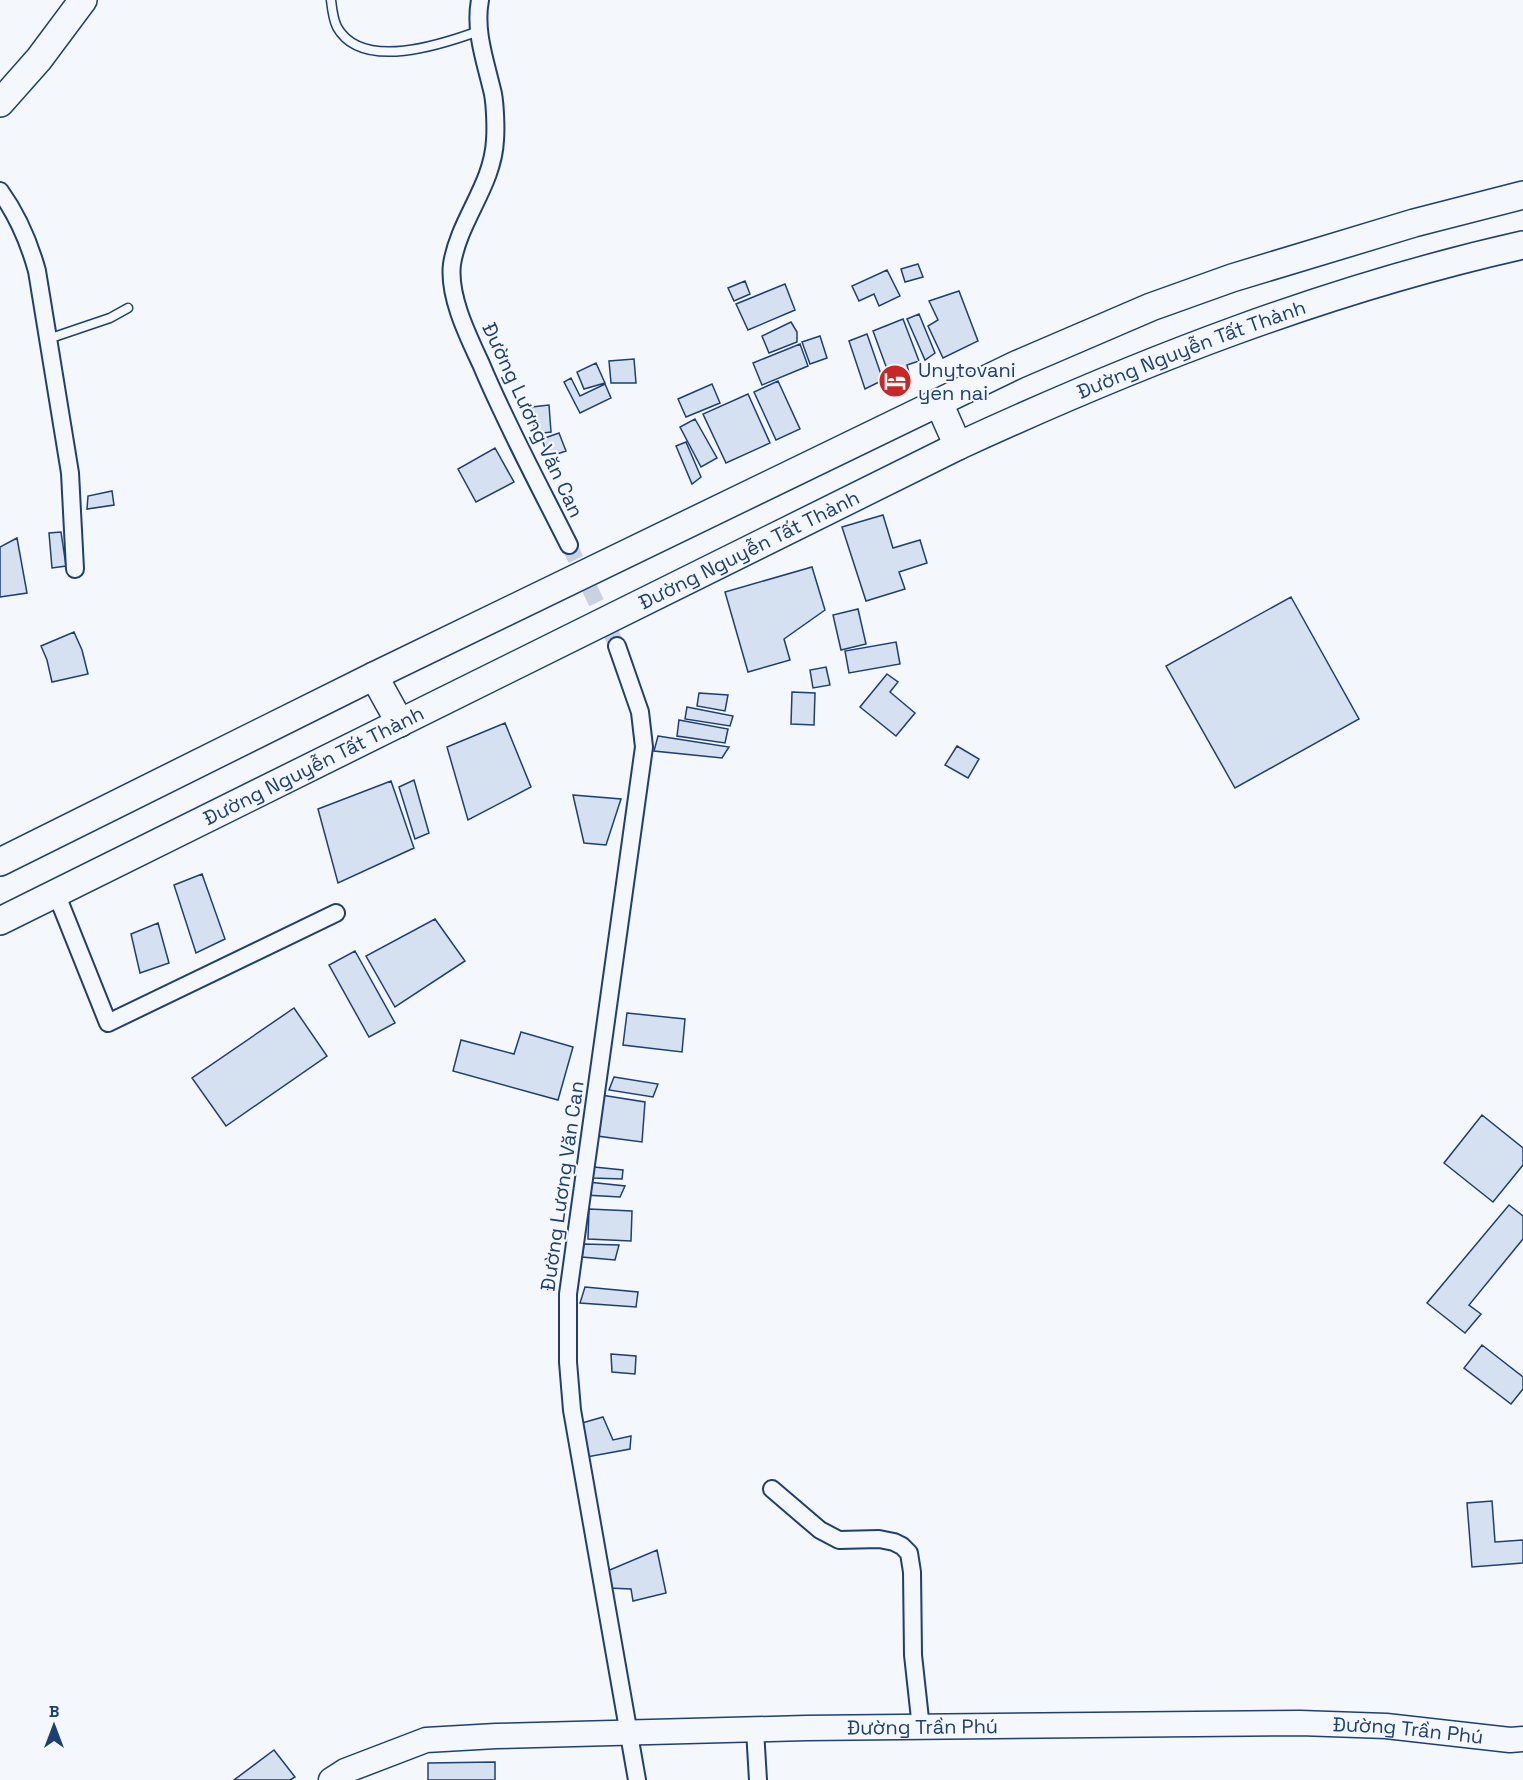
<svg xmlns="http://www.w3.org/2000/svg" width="1523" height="1780" viewBox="0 0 1523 1780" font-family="'Space Grotesk',sans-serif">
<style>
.building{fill:#d5e0f0;stroke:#1d3f73;stroke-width:1.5}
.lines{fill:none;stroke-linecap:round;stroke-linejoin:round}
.street-tunnel{stroke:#c9d2e0;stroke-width:16;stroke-dasharray:16 8;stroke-linecap:butt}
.lane-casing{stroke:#1d3f73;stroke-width:11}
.street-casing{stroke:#1d3f73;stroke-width:20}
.secondary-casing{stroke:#1d3f73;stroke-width:27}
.primary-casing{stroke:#1d3f73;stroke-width:30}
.lane{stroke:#f4f7fb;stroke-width:8}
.street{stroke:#f4f7fb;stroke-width:16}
.secondary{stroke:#f4f7fb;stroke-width:24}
.primary{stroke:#f4f7fb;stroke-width:27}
.labels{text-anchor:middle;stroke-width:4.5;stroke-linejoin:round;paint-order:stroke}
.street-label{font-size:20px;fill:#1d3f73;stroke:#f4f7fb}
.poi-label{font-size:20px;fill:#1d3f73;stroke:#f4f7fb;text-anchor:start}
</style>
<rect width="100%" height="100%" fill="#f4f7fb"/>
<!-- building -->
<path class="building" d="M918 264 923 277 905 282 901 269Z
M887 270 900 296 879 306 874 294 859 301 852 286Z
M745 281 750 294 734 301 728 288Z
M785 284 795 310 748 330 736 304Z
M959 291 978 341 943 358 928 326 938 320 929 301Z
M919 314 935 353 925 360 907 319Z
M903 319 919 361 907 365 909 373 891 380 873 331Z
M791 322 797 332V342L769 353 762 336Z
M867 334 883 380 865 389 849 341Z
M820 336 827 358 810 364 802 342Z
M800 344 808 366 762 385 753 363Z
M634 359 636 383H611L609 361Z
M596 363 605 383 584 389 577 372Z
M571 378 580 396 605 384 611 398 580 413 564 382Z
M778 381 800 429 776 440 754 392Z
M712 384 720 403 686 417 678 399Z
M748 394 770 443 726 463 703 414Z
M549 405 551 432 535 434 532 407Z
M695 419 717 458 701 467 680 427Z
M559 433 566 451 548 457 542 439Z
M686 442 701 477 692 484 676 446Z
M495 448 514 482 476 502 458 469Z
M112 491 114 505 87 509 88 496Z
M883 515 893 548 920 540 927 563 899 572 905 589 866 601 842 527Z
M61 532 66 566 52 568 49 533Z
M17 538 27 593 0 597V547Z
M812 567 825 610 784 639 790 660 748 672 725 592Z
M1291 597 1359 719 1235 788 1166 666Z
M858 609 866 644 841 650 833 615Z
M74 632 82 650 88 674 52 682 47 660 41 646Z
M896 642 900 664 849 673 845 651Z
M826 667 830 685 813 688 810 670Z
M887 674 898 682 890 692 915 713 896 736 860 707Z
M792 692 815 693 814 725 791 724Z
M699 693 728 695 725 711 697 706Z
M687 707 733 716 730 726 685 719Z
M679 720 728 729 725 743 677 736Z
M505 723 531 787 468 820 447 747Z
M658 736 729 747 722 758 654 751Z
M957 746 979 759 968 778 945 765Z
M414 780 429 833 415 839 399 787Z
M391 781 414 848 338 883 318 809Z
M573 795 621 799 606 845 584 843Z
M202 874 225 939 196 953 174 885Z
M435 919 465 961 395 1007 366 956Z
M158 923 169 963 140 973 131 934Z
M355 951 395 1023 369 1037 329 965Z
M294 1008 327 1056 226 1126 192 1078Z
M627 1013 685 1019 682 1052 623 1045Z
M521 1032 573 1047 558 1100 453 1071 461 1040 514 1054Z
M614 1077 658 1084 653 1097 609 1090Z
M601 1095 645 1102 642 1142 597 1136Z
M1482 1115 1523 1148V1165L1493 1202 1444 1163Z
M594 1167 623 1170 622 1179 593 1178Z
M588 1182 625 1186 620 1197 585 1195Z
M1509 1205 1523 1216V1239L1469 1305 1481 1314 1465 1333 1427 1303Z
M589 1209 632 1211 631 1241 588 1239Z
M584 1244 619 1245 615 1260 582 1257Z
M585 1287 638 1292 636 1307 580 1303Z
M1482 1345 1523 1377V1389L1511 1404 1464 1368Z
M611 1354 636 1356 635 1374 612 1372Z
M603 1417 613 1440 631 1436 630 1449 576 1459 568 1427Z
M1492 1501 1495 1542 1523 1540V1563L1472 1567 1467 1503Z
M657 1550 666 1593 633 1601 631 1589 608 1588 605 1572Z
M274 1750 295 1777 290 1780H234Z
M495 1762V1780H428V1763Z"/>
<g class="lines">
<!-- street-tunnel -->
<path class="street-tunnel" d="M569 545 617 646"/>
<!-- lane casing -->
<g class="lane-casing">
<path id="lane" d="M331 0C332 9 333 19 337 27 362 72 443 44 479 31
M48 339 110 318 128 308"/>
</g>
<!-- street casing -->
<g class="street-casing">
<path id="street" d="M480 0C474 32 486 63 493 94 495 105 496 128 495 140 493 185 459 220 452 264 448 296 468 336 481 364 507 426 539 485 569 545
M0 191C18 216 29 242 37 271L70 473 75 569
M617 646 640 712 644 747 568 1294V1362L572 1410 637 1780
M56 893 108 1023 336 913
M772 1489 820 1530 839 1540 879 1539 894 1542 902 1546 909 1553 912 1572 913 1655 921 1728
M755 1730 758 1780"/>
</g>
<!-- secondary casing -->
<g class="secondary-casing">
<g id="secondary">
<path id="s1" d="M331 1780 345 1771 426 1740 496 1736 806 1728 1300 1723 1386 1726 1510 1740 1523 1739"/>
</g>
</g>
<!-- primary casing -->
<g class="primary-casing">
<g id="primary">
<path d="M0 103 39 59 83 0"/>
<path d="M939 403 958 446"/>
<path d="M374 676 400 723"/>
<path d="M0 862 374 676 1016 365 1151 307 1232 278 1414 223 1523 195"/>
<path id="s2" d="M0 921 958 446C1140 362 1327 289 1523 245"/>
</g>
</g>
<!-- lane -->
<use href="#lane" class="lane"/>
<!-- street -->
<use href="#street" class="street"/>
<!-- secondary -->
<use href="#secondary" class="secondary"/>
<!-- primary -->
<use href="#primary" class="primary"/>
</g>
<!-- icons -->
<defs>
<g id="hotel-disc" transform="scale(1.725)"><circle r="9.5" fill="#c62828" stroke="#f4f7fb"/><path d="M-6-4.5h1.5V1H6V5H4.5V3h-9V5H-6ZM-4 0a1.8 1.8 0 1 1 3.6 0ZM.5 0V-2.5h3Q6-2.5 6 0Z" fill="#fff"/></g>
</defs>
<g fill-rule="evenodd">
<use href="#hotel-disc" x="895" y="381"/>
</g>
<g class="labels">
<!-- street labels -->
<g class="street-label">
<text dy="7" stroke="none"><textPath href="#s2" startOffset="1322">Đường Nguyễn Tất Thành</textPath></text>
<text transform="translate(533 420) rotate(65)" y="7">Đường Lương Văn Can</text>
<text dy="7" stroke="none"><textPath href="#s2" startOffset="836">Đường Nguyễn Tất Thành</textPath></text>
<text dy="7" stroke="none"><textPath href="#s2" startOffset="350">Đường Nguyễn Tất Thành</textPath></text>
<text transform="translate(562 1186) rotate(-82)" y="7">Đường Lương Văn Can</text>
<text dy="7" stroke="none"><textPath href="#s1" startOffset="600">Đường Trần Phú</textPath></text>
<text dy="7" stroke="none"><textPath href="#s1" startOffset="1086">Đường Trần Phú</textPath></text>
</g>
<!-- poi labels -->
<g class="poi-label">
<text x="918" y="377">Unytovani<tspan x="918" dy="23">yen nai</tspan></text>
</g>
</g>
<!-- north arrow -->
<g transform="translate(54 1726)" stroke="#f4f7fb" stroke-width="4.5" paint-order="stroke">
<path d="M0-4.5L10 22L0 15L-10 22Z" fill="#1d3f73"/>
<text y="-9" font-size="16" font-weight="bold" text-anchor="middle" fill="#1d3f73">B</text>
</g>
</svg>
